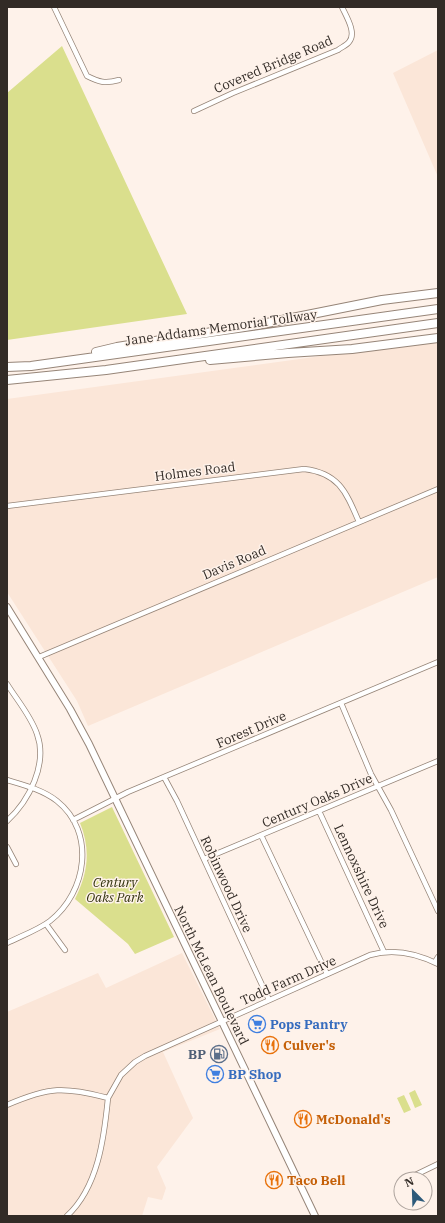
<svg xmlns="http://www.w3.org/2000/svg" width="445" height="1223" viewBox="0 0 445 1223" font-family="'IBM Plex Serif',serif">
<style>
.built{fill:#fbe6d8}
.green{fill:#dadf8d}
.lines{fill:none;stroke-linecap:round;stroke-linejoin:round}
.minor-casing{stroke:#968578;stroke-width:6}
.secondary-casing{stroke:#968578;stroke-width:8}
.motorway-casing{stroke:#968578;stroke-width:10}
.minor{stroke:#fff;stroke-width:4.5}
.secondary{stroke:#fff;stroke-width:6}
.motorway{stroke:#fff;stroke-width:8}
.labels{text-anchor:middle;stroke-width:3;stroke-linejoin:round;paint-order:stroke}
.street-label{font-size:13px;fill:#322b26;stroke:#fef2ea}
.park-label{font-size:13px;font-style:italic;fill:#31320d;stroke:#fef2ea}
.shop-label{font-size:13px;font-weight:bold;fill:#366cbe;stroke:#fef2ea;text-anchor:start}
.food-label{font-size:13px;font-weight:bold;fill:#c56008;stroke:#fef2ea;text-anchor:start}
.service-label{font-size:13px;font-weight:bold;fill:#4e5e75;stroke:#fef2ea;text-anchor:end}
</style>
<rect width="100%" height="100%" fill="#fef2ea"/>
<!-- built -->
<path class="built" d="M438 50V177L393 73Z
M438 340V577L88 726 77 701 7 592V399Z
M182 953 220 1029 163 1052 193 1118 157 1167 166 1188 162 1200 148 1197 142 1216H7V1012L98 973 106 988Z"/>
<!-- green -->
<path class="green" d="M62 46 187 314 7 340V93Z
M112 807 174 937 135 954 128 944 75 899C88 873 91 850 80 823Z
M415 1090 422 1105 415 1108 409 1093Z
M404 1095 411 1110 404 1113 397 1098Z"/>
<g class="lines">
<!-- minor casing -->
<g class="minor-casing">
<path id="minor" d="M54 7 87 76C99 82 105 84 119 80
M194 111 233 93 338 50C342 47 347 45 349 42 357 33 346 16 342 7
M7 506 304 469C339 473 346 492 359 522
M39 657 438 489
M7 684C17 700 31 716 37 734 48 764 29 801 7 821
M341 703 371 774 391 810 438 911
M164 777 177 801 269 1000
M7 780C24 785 43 790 57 801 96 832 87 892 50 921 38 930 21 936 7 943
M319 811 384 952
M73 820 128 792 438 662
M261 835 327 974
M7 847 16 864
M204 859 438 761
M46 924 65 950
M435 962 438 957
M7 1105C51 1086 63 1087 108 1098
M407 1179 438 1164
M67 1216C98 1187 104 1139 108 1098L121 1075 135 1062 145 1056 370 955C394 948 416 953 438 964"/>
</g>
<!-- secondary casing -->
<g class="secondary-casing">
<path id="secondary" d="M7 607 70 709 89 744 315 1216"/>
</g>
<!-- motorway casing -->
<g class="motorway-casing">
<path id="motorway" d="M96 352 117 347 257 325 382 300 438 293
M210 360 288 353 352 349 438 338
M7 367 31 366 438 309
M7 380 106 370 438 323"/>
</g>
<!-- minor -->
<use href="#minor" class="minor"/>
<!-- secondary -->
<use href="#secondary" class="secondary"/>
<!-- motorway -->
<use href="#motorway" class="motorway"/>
</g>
<!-- icons -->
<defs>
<g id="supermarket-ring" transform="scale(0.9)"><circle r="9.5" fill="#fef2ea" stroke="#3f7fe0" stroke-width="1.5"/><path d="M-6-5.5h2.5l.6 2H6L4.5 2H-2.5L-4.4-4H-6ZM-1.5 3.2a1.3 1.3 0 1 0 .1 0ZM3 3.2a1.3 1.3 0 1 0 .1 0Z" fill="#3f7fe0"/></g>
<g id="restaurant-ring" transform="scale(0.9)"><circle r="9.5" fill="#fef2ea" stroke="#e8710a" stroke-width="1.5"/><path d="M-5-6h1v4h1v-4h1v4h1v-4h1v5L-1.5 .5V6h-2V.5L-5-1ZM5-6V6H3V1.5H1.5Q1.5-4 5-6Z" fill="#e8710a"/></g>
<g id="fuel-ring" transform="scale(0.9)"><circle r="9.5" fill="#fef2ea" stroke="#5c6f8a" stroke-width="1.5"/><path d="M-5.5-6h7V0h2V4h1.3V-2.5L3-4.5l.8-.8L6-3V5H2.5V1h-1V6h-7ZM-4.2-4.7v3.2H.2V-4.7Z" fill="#5c6f8a"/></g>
</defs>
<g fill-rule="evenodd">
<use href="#supermarket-ring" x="257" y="1024"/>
<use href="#restaurant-ring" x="270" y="1045"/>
<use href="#fuel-ring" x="219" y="1054"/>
<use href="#supermarket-ring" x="215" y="1074"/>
<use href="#restaurant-ring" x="303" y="1119"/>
<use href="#restaurant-ring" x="274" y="1180"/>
</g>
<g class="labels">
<!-- street labels -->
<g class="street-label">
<text transform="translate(273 64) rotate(-23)" y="5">Covered Bridge Road</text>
<text transform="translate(221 327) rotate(-8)" y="5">Jane Addams Memorial Tollway</text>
<text transform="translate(195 471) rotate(-7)" y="5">Holmes Road</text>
<text transform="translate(234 562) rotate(-23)" y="5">Davis Road</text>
<text transform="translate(251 729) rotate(-23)" y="5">Forest Drive</text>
<text transform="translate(317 800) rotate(-23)" y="5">Century Oaks Drive</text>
<text transform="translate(362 876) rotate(65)" y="5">Lennoxshire Drive</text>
<text transform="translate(227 884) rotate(65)" y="5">Robinwood Drive</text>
<text transform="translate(212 975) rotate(64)" y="5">North McLean Boulevard</text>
<text transform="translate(288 980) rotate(-24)" y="5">Todd Farm Drive</text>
</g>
<!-- park labels -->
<g class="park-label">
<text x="115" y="887">Century<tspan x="115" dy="15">Oaks Park</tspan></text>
</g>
<!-- shop labels -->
<g class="shop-label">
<text x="270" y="1029">Pops Pantry</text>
<text x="228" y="1079">BP Shop</text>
</g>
<!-- food labels -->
<g class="food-label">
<text x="283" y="1050">Culver's</text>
<text x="316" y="1124">McDonald's</text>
<text x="287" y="1185">Taco Bell</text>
</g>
<!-- service labels -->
<g class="service-label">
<text x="206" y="1059">BP</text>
</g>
</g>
<!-- border -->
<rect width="445" height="1223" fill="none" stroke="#322b26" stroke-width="16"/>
<!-- north arrow -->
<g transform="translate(413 1191) rotate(337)"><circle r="19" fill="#fef2ea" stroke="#aca29c"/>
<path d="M0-3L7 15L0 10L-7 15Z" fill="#2d5a7a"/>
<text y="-6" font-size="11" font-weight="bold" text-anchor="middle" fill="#322b26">N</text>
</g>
</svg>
